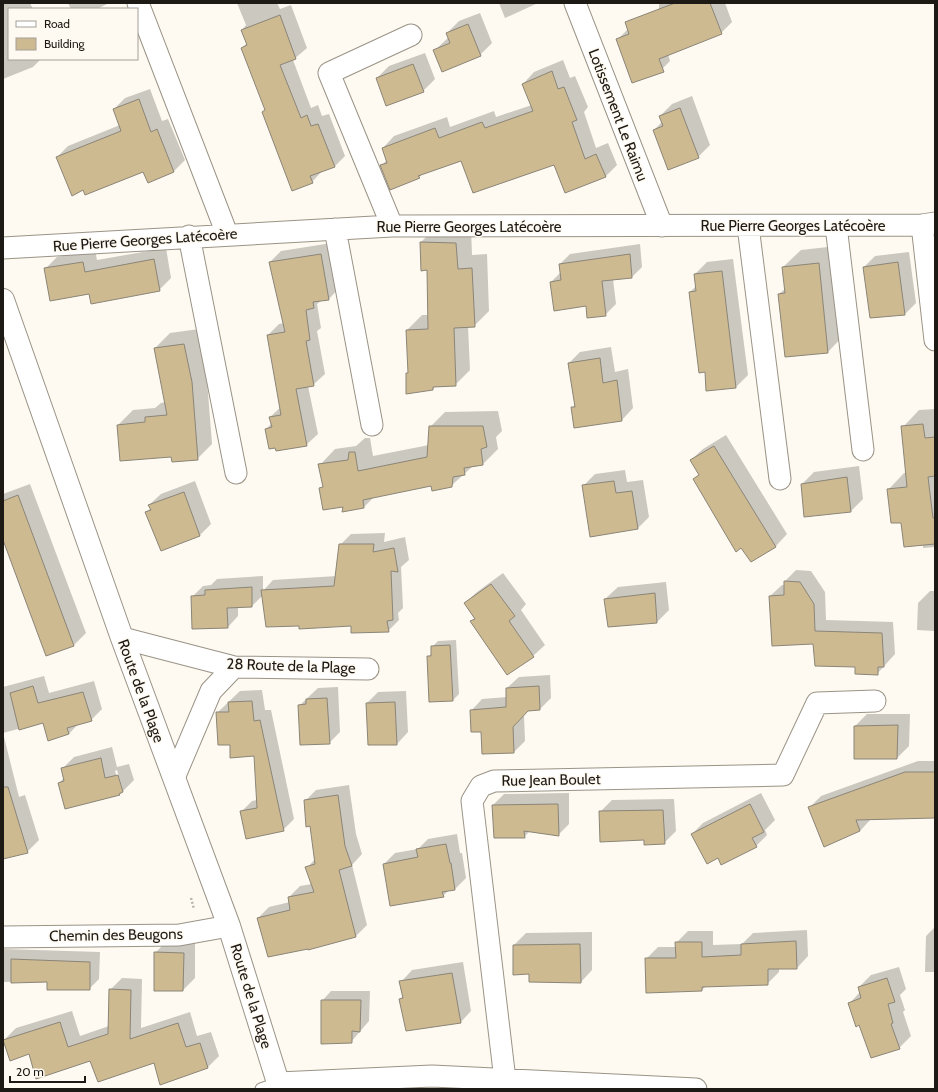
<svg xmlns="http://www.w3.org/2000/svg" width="938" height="1092" viewBox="0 0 938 1092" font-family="Cabin,sans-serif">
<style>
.shadow{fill:#0003;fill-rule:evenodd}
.building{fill:#ceba90;stroke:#8b8578}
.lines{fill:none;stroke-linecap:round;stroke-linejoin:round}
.service-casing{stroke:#9a9386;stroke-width:13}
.minor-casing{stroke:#9a9386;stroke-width:23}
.tertiary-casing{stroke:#9a9386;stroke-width:24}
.path{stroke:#b7b3ab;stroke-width:2.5;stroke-dasharray:2 2;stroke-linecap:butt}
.service{stroke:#fff;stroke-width:11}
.minor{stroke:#fff;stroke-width:21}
.tertiary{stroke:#fff;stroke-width:22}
.labels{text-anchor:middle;stroke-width:3;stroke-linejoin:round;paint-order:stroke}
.street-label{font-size:15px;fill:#1d1a15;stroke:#fefaf1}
</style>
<rect width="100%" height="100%" fill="#fefaf1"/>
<!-- shadow -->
<path class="shadow" d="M3 3H30L33 9H9V59H41L33 67 3 79Z
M68 3H109L97 9H71Z
M237 3H277L280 9 291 5 307 48 293 60 311 108 318 105 322 116 329 114 345 156 334 167 323 170 312 182 263 112 266 109 242 48 247 43 242 30 246 25Z
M499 3H538L505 18Z
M659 3H725L732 22 721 33 668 54 670 61 658 73 618 39 630 27 659 26Z
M480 13 492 43 480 55 435 50 449 37 447 33 459 21Z
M425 53 435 79 423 91 377 78 389 66Z
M563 60 570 78 575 76 588 107 584 112 596 148 608 143 617 165 605 177 555 164 462 159 424 172 419 178 381 166 387 160 383 148 394 136 447 117 450 127 494 111 496 117 532 105 523 84 534 72Z
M150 89 162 121 168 119 185 160 174 171 148 182 144 171 84 189 57 157 68 146 120 125 114 109 125 98Z
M692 96 710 145 698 157 654 130 662 122 660 116 672 104Z
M436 227 471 228 472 255 487 254 489 311 474 326H468L470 370 455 385H436L433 389 407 374 409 372 407 330 422 315H429L428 269 421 242Z
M332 243 340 287 329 299 322 300 317 304 321 328 317 331 325 374 313 385 308 386 318 434 306 445 266 429 272 423 270 417 281 407 268 335 279 324 284 323 270 262 281 251Z
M640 244 642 267 632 277 613 279 616 304 605 315 587 305 551 282 561 272 560 264 570 254Z
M837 246 845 334 828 352 779 294 786 288 783 267 801 250Z
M166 248 171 278 159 290 90 293 45 269 57 257 95 250 97 260Z
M909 252 916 303 905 314 864 267 875 256Z
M733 259 748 375 736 387 706 371 690 292 696 286 695 274 707 262Z
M199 329 206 367 212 444 197 459 172 456 118 425 133 410 155 408 161 403 166 402 155 348 170 333Z
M611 347 615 372 628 369 633 408 622 420 572 408 576 403 569 363 580 352Z
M935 409V547L923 548V544L902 522 888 490 904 473H907L903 427 919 410Z
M498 411 502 431 496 437 498 449 483 464 473 466 451 486 432 485 375 496 364 507 344 506 321 488 324 485 320 465 335 449 356 446 365 438H370L373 456 429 445 430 427 445 412Z
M726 435 787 534 776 546 751 560 691 460 703 449Z
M859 466 863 499 851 511 802 484 814 472Z
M625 470 627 482 643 480 649 517 638 528 583 486 595 474Z
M195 481 211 524 200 535 161 550 146 512 151 508 149 505 161 494Z
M30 484 86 633 74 645 3 537V494Z
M385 533 384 542 405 537 409 560 401 567 403 608 398 613 399 620 388 631 352 625H299L263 595 252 606 238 607V616L228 627 192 597 203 586 211 585 217 579 263 576V591L273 580 337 576 340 545 351 534Z
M796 570 811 571 825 592 826 620 893 622 895 654 877 674 857 666 814 643 770 596 782 585H785V581Z
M503 573 526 604 521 610 545 645 533 656 472 622 475 618 465 603 477 592Z
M666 582 669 610 657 622 609 626 605 599 618 587Z
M930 591H935V631L917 630 918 603Z
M456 640 459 694 453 700 428 657 432 653V647L438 641Z
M550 675 551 698 540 709 529 710 524 715 525 741 514 752 483 753 482 731 471 711 482 699 507 697V688L519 677Z
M44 676 49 693 94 681 102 709 91 720 78 724 69 734 44 722 3 733 19 797 25 795 39 840 27 852 3 858V687Z
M338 687 340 732 329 743 299 706 318 688Z
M262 690 265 710H271L294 819 283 830 241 812 252 801 257 800 255 755 231 744 217 713 240 691Z
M406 691 408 732 397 744 367 703 378 692Z
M867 714H910L909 746 897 758 855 726Z
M112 747 117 767 129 764 134 780 119 795 59 783 64 778 62 769 74 757ZM117 770 122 787H120L115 771Z
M918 761H935V817L871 819 860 831 809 808 821 796Z
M349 785 356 834 362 854 352 865 367 925 356 936 258 918 269 907 290 902 289 897 300 886 312 884 307 868 316 858 311 825 305 801 316 790Z
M569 793V824L558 835 530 831 524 837 493 805 504 794Z
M761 793 775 820 765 830 767 835 756 846 719 857 692 834 703 823Z
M674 799 676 831 664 843 600 812 612 800Z
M457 834 460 853H462L466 878 455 889 449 890 443 896 384 864 395 853 418 849 428 839Z
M935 927V972H925L926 936Z
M807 930 808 956 797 968H779V972L767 984 706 986 702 990 646 959 658 947H676V943L688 931H713V945L742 944 753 933Z
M592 932V970L581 982 530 973 514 974V945L526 933Z
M167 941H195V978L183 990 155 953Z
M3 949 100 952 99 979 89 989 48 981 3 982Z
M463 962 471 1011 460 1023 400 999 403 996 401 982 412 970Z
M899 967 906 989 900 995 905 1010 903 1012 911 1036 899 1048 860 1024 849 1004 860 992 859 987 871 975Z
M122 978 142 979 141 1028 190 1012 197 1036 211 1032 219 1056 208 1067 154 1062 91 1060 29 1052 4 1040 16 1028 72 1011 80 1036 109 1026 110 990Z
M331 991H370L369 1021 351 1042 322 1001Z"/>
<!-- building -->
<path class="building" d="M675 3H710L722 34 659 59 664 72 632 83 616 39 629 34 625 22Z
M280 15 296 59 280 65 301 118 307 115 311 126 318 124 335 167 310 176 313 183 292 191 262 112 265 110 241 48 247 45 241 30Z
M468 24 481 56 442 72 433 50 450 43 446 33Z
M413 64 424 92 386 106 376 78Z
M552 71 558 89 564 87 577 120 572 122 585 159 596 154 606 177 565 193 554 165 473 193 461 161 418 176 420 178 390 190 380 165 387 163 382 148 435 128 439 138 482 122 485 128 533 111 522 84Z
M139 99 151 132 157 129 174 172 148 183 143 172 85 195 83 190 72 196 56 157 121 131 113 109Z
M680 108 699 158 668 170 653 130 663 126 659 116Z
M420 242 456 243 458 269 472 268 475 327 454 328 456 386 433 387V390L406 394V373H408L406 330 428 329 427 270 421 271Z
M321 254 329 300 313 302 314 308 306 310 310 340 306 341 314 386 296 389 307 446 276 451 275 448 269 449 265 429 272 427 269 417 281 415 267 335 285 332 269 262Z
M630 254 632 278 602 281 606 316 587 318 586 306 554 311 550 282 561 280 559 264Z
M154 259 160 291 91 304 89 294 50 301 44 268 83 262 85 272Z
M898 262 905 315 870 318 863 267Z
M819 263 828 353 785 357 778 294 785 293 782 267Z
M722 271 736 388 706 391 705 372 699 373 689 292 696 291 694 274Z
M184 344 192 382 198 460 172 462 171 457 120 461 117 425 145 422V417L167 415 154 348Z
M600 358 603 383 617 380 622 421 574 428 571 407H575L568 363Z
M923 424 925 438 935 437V476L928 477 933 518H935V544L904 547 901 523H891L887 489 907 487 901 426Z
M429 426H483L487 447 481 449 483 465 464 468 465 475 453 477 452 487 432 491 431 486 363 500 364 508 342 512 343 507 323 510 319 488 323 487 318 464 348 460 349 452H355L358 471 427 457Z
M714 446 776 547 751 562 741 548 736 552 693 479 699 475 690 460Z
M847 477 851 512 804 517 801 484Z
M614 481 616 493 632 491 638 529 590 537 582 485Z
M184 492 200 536 161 551 145 512 151 510 148 505Z
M18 495 74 646 46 656 3 540V501Z
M339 544H374L373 552 394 548 398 572 391 571 393 620 387 621 389 632 351 633V626L299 629V626L266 627 261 590 334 586Z
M784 581 800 582 814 604 815 631 882 633 884 667H878V675L855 674V667L815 666 813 644 772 646 769 596 784 595Z
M491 584 515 616 509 621 534 657 507 675 470 621 475 619 464 603Z
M252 587V607L227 608 228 628 192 629 191 596 205 595V590Z
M655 593 657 623 608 627 604 599Z
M450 645 453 701 429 702 427 656H431V646Z
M33 686 38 703 83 692 92 721 67 728 69 734 48 741 43 723 19 730 10 693Z
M539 686 540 710 528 711 513 727 514 753 482 754 481 732H471L470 710 506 707V688Z
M327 698 330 744 300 745 298 705 306 704V699Z
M252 701 254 721 260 720 284 831 246 839 240 811 257 808 254 756 230 758V745H218L216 712H229L228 702Z
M395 702 397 745H368L366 703Z
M898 725 897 759H854V726Z
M101 758 105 778 118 775 123 792 119 794 120 795 65 809 58 783 64 781 61 768Z
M905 772H935V818L856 820 860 831 824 847 808 807Z
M3 787H8L28 853 3 859Z
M338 795 345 846 352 866 339 870 356 937 308 950V949L268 957 257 918 290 910 288 897 314 892 305 867 315 864 310 826 306 827 304 800Z
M558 804 559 836 524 831 525 838H494L492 805Z
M750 804 764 832 752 838 757 847 721 865 718 858 707 864 691 834Z
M663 810 665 844 644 845V840L600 842 599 811Z
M446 844 450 863H451L455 890 442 892 444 897 390 906 383 864 418 857 416 849Z
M796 941 797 969H768V985L702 987V991L646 993 645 958H676L675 942H702V957L741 955V944Z
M580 944 581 983 529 982V974L513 975V945Z
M154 952 184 953 183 991H154Z
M11 959 90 962V990H47V982L11 983Z
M452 973 461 1023 406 1031 399 999 403 998 399 981Z
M887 978 895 1002 888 1004 893 1023 891 1024 900 1049 871 1058 859 1025 856 1027 848 1003 861 998 858 987Z
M109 989 131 990 130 1039 178 1023 186 1047 200 1043 208 1068 160 1085 154 1063 98 1082 90 1061 36 1079 29 1054 10 1061 3 1040 60 1022 68 1047 108 1034Z
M321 1000H361L360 1032 352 1031V1043L321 1044Z"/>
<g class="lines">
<!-- service casing -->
<g class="service-casing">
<path id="service" d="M261 1089 278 1083"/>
</g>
<!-- minor casing -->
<g class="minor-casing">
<path id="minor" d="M138 3 227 234
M575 3 662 226
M922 225 935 340
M392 226 329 73 411 35
M748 226 780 479
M836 226 863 450
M335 229 372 425
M189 236 236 473
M3 248 392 226 922 225 935 223
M122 638 234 667 368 669
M174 778 211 691 234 667
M3 937 179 935 229 926
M505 1080 472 801 481 786 494 781 783 775 817 703 875 701
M278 1083 432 1076 696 1089"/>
</g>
<!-- tertiary casing -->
<g class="tertiary-casing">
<path id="tertiary" d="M3 300 122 638 229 926 280 1089"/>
</g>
<!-- path -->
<path class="path" d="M191 898 194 909"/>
<!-- service -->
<use href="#service" class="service"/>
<!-- minor -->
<use href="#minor" class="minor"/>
<!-- tertiary -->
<use href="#tertiary" class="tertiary"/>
</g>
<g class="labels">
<!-- street labels -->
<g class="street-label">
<text transform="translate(618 115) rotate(69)" y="5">Lotissement Le Raimu</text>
<text x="793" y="231">Rue Pierre Georges Latécoère</text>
<text x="469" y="232">Rue Pierre Georges Latécoère</text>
<text transform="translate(145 240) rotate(-4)" y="5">Rue Pierre Georges Latécoère</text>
<text transform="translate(291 666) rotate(2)" y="5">28 Route de la Plage</text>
<text transform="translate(141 691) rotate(70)" y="5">Route de la Plage</text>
<text transform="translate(551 780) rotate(-1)" y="5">Rue Jean Boulet</text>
<text transform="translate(116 935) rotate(-1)" y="5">Chemin des Beugons</text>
<text transform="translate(251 996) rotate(73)" y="5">Route de la Plage</text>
</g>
</g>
<!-- border -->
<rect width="938" height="1092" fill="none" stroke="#1d1a15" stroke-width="8"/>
<!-- legend -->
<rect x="8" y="8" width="130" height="52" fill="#fefaf1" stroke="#a4a099"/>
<rect x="16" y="21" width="20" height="6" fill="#ffffff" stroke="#a4a099"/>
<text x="44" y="28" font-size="12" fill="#1d1a15">Road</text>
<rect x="16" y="38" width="20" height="12" fill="#ceba90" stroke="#a4a099"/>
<text x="44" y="48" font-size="12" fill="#1d1a15">Building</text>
<!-- scale -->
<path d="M10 1076v6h75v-6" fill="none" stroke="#1d1a15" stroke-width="2"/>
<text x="16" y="1076" font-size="12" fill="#1d1a15" stroke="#fefaf1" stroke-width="3" paint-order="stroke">20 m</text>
</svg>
